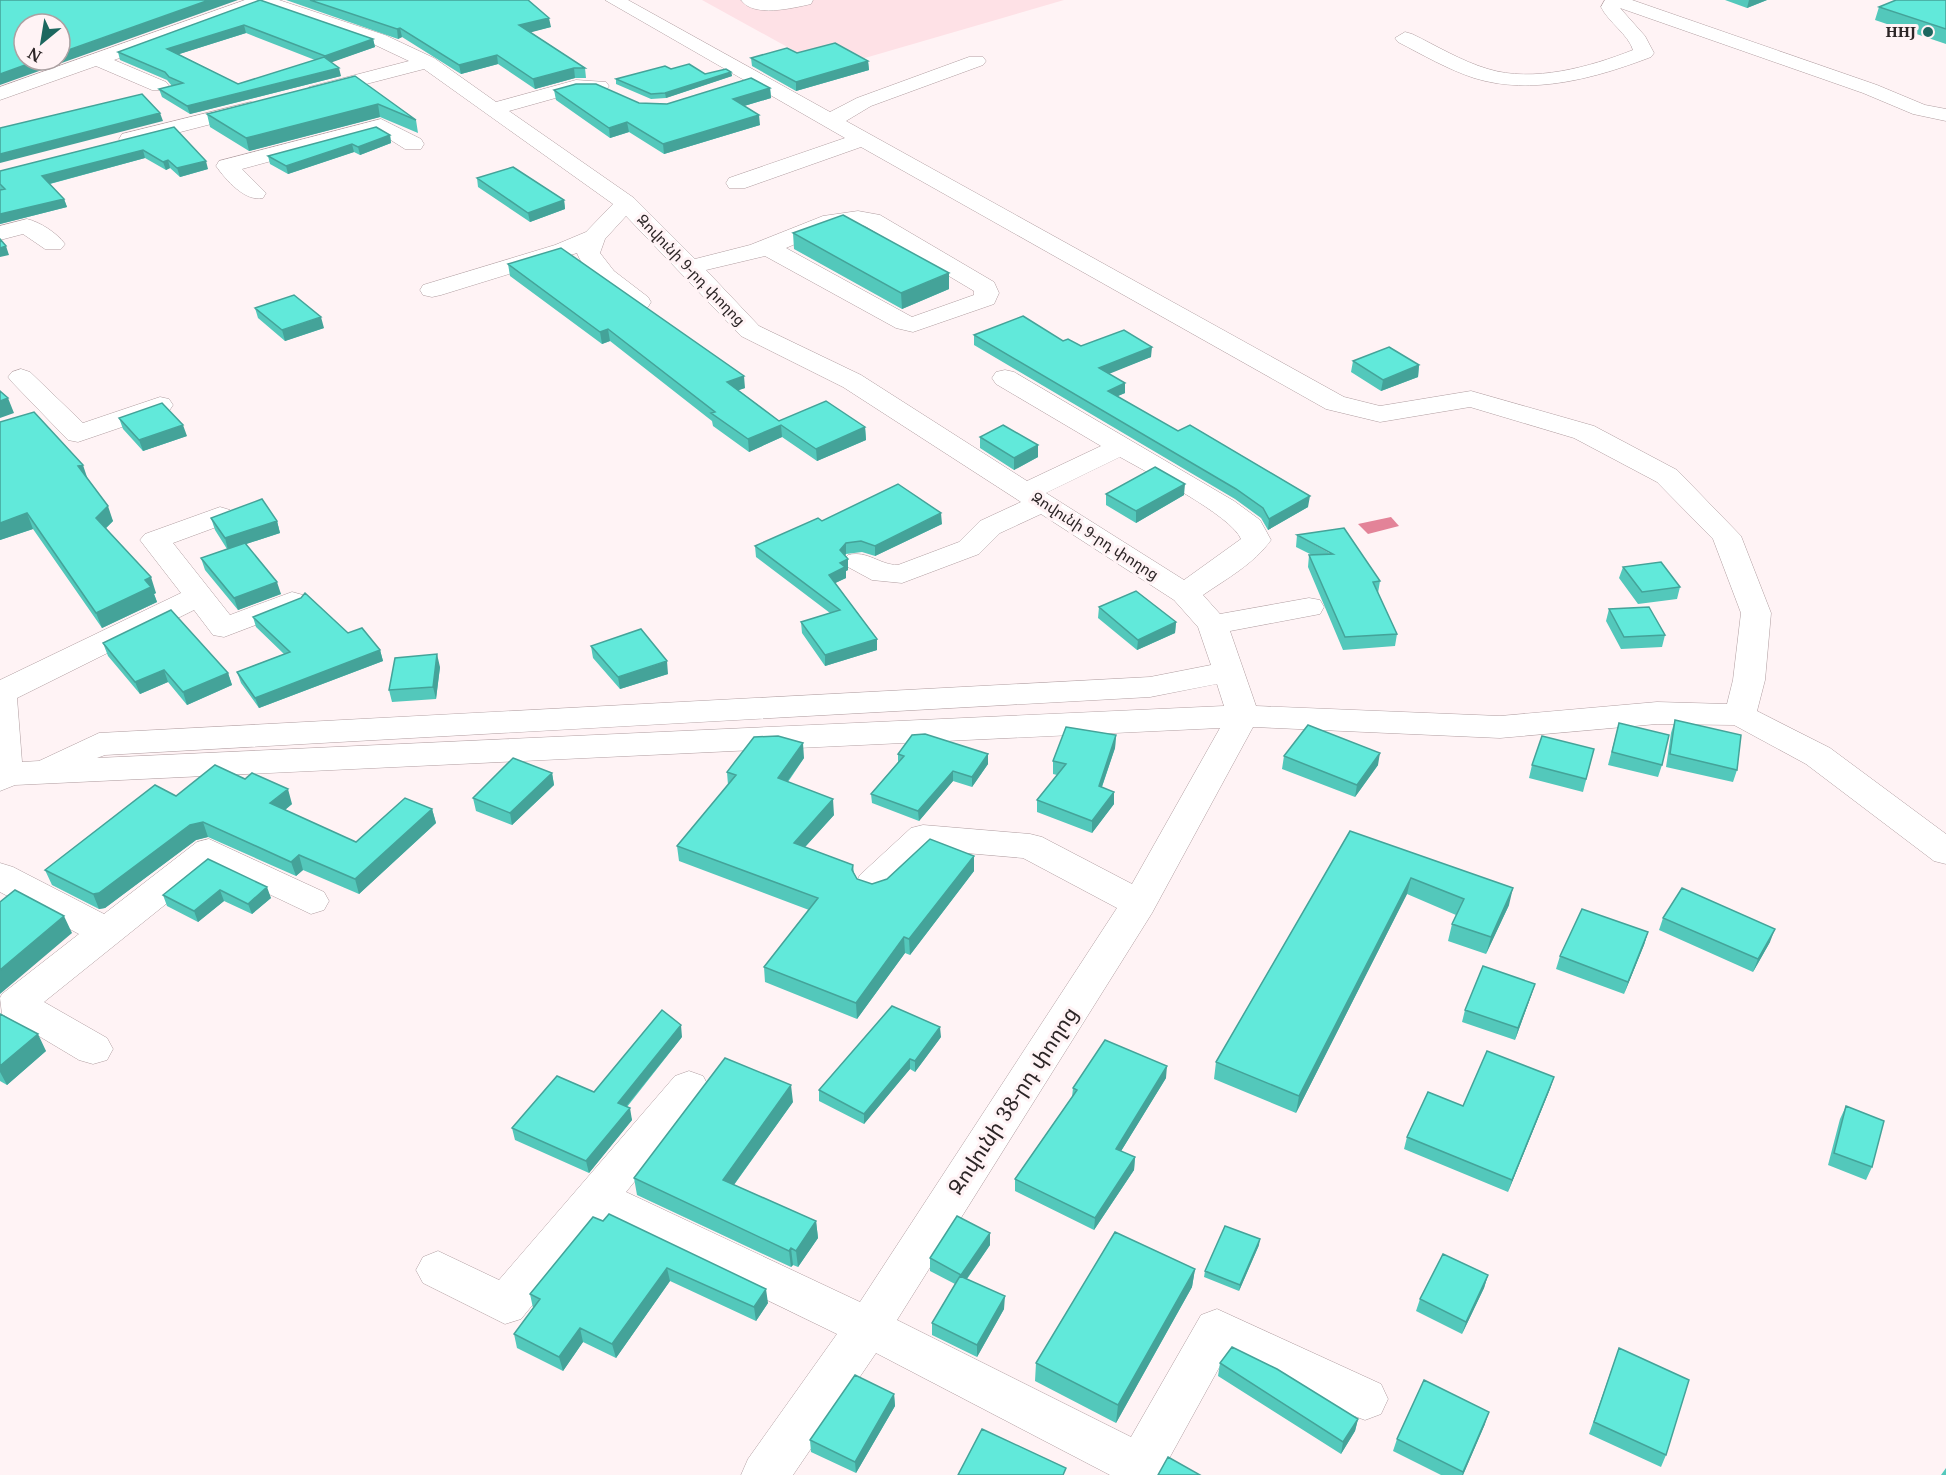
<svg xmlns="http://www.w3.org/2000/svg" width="1946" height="1475" viewBox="0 0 1946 1475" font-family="'Noto Serif','Noto Sans Armenian',serif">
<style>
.built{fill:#fee1e6}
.water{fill:#e38398}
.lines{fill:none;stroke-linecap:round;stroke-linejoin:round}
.minor-casing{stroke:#b09da0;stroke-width:1}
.minor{fill:#fff;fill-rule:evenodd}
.wall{fill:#53c8bb;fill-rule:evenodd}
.shaded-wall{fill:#44a399}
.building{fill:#61e9da;stroke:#44a399;stroke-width:1.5}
.poi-dot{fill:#1c675f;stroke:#fff3f5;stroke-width:2}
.labels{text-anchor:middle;stroke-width:6;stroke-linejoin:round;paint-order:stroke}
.far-poi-label{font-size:15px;font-weight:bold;fill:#2c2526;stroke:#fff3f5;text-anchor:end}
.far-street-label{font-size:15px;fill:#2c2526;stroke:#fff3f5}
.near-street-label{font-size:21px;fill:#2c2526;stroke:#fff3f5}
</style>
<rect width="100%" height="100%" fill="#fff3f5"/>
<!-- built -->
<path class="built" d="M702 0H1064L827 69Z"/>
<!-- water -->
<path class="water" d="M1391 517 1399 526 1368 534 1358 524Z"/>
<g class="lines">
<!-- minor casing -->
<g class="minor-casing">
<path id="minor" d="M245 0H279L385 35 434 58 496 102 576 80 606 82 609 86 606 90 577 92 509 111 634 198 695 259 750 245 823 216 858 211 880 215 994 282 999 293 994 304 913 332 896 328 765 256 706 270 759 326 861 375 1027 481 1101 446 996 384 992 378 996 372 1005 370 1014 372 1234 501 1260 520 1271 540C1254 564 1226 579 1203 595L1220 614 1309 598 1320 600 1324 607 1320 614 1230 631 1256 706 1500 716 1657 702 1727 704 1733 680 1741 613 1713 539 1657 482 1574 438 1470 407 1380 422 1326 409 861 147 745 188H729L726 183 729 178 845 138 605 0H628L830 112 857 98 969 57H983L986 61 983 65 871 106 846 121 1344 397 1380 406 1471 391 1594 426 1677 470 1741 536 1771 613 1765 680 1757 711 1830 748 1946 834V864L1934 861 1806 764 1734 725 1657 724 1500 738 1253 727 1152 913 897 1320 1131 1437 1201 1315 1217 1309 1381 1384 1388 1399 1381 1414 1365 1420 1349 1414 1226 1355 1160 1475H1110L876 1353 793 1475H741L748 1459 837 1334 602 1220 521 1319 505 1324 423 1283 416 1270 423 1257 438 1251 499 1280 675 1076 689 1071 703 1076 709 1087 703 1098 626 1192 860 1302 1117 908 1023 858 931 850 886 893 873 897 860 893 855 884 860 875 911 828 923 825 1030 834 1042 837 1132 884 1220 728 15 785 0 791V680L181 593 140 540 145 534 220 507 230 510 234 516 230 522 173 543 230 615 292 592 303 595 307 601 303 607 224 637 213 635 194 610 17 698 22 762 39 761 99 733 1150 677 1211 665 1198 627 1174 600 1041 514 1000 533 979 554 902 583 872 580 848 567 843 561 848 555C868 550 879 565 898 565L959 542 980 521 1021 502 843 387 741 336 626 216 605 239 600 253 614 271 648 297 651 302 648 307C626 313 584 273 577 253L441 295 432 297 423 295 420 290 423 285 555 245 586 232 613 204 424 69 316 97 309 95 306 91 309 87 409 61 371 43 262 7 114 60 166 82 169 86 166 90H152L96 66 0 100V87ZM858 224 865 226 974 291V295L912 317 786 248 837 226ZM1120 457C1146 472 1231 515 1241 539L1184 580 1046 493ZM1217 684 1224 706 97 758 105 755 1150 697Z
M741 0H813L811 4C793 8 753 18 741 0Z
M1605 0H1632L1877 85 1925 105 1946 109V121L1913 114 1863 93 1620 8 1645 36 1654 53 1651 57C1596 78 1532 96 1474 78 1447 69 1423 55 1398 42L1395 38 1405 32 1412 34C1437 46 1461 61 1488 69 1533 83 1590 67 1633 50 1628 34 1609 23 1601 7Z
M251 102 258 104 261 108 258 112 130 145 122 144 119 139 122 134Z
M381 119 421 139 424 144 421 149H405L378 132 242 169 266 193 263 198C245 202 226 180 216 166L219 161Z
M27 219C40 222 57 233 65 244L61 249H45L23 234 0 240V226Z
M21 369 30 372 83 423 160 397 169 399 173 405 169 411 78 442 68 440 12 382 8 377 12 372Z
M209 839 324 892 329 901 324 910 311 914 212 867 44 1002 107 1038 113 1049 107 1060 93 1064 79 1060 2 1014 0 998 2 994 79 934 0 892V863L13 867 104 914 197 842Z"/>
</g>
<!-- minor -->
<use href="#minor" class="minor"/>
</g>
<!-- wall -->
<path class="wall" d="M260 0 373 39 375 47 331 62 341 76 190 114 162 97 159 89 172 86 167 80 120 60 118 52ZM246 33 315 60 238 84 179 54Z
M286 0H528L551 27 530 32 585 68 586 78H575L535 89 498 64 461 74 402 37 398 39Z
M1725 0H1767L1747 8Z
M1946 0V44L1875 20 1879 7Z
M797 53 868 61 869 70 796 91 752 66 751 58Z
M671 69 705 74 731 72 732 76 666 98 651 99 616 84V79Z
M355 76 416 120 418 133 380 117 249 151 210 127 207 114Z
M770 88 771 98 744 106 760 125 664 154 629 132 610 138 556 100 554 90 639 103 667 104Z
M174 127 208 169 180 177 170 168 166 170 145 158 50 184 64 199 67 207 0 224V171Z
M390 135 391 143 360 155 354 152 288 174 270 164 268 156Z
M477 178 564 200 565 209 530 222 478 187Z
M793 233 949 289 902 309 794 249Z
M508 264 745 388 738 390 779 421 865 427 866 440 817 461 782 437 749 452 713 426 712 421 610 341 602 344 510 276Z
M255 308 324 328 285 341 258 318Z
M974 335 1063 341 1081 346 1151 357 1109 373 1125 393 1117 396 1308 507 1268 530 1261 518 1235 499 974 345Z
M1353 361 1419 365 1418 377 1381 391 1351 372Z
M119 418 187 436 143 451 123 429Z
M0 422 88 480 113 521 106 528 156 593 154 594 157 602 102 628 33 529 0 540Z
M980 437 1038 457 1014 470 980 448Z
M1106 494 1184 495 1136 523 1106 505Z
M211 518 277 521 280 533 246 544 281 594 238 610 205 570 201 558 227 549 215 530Z
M822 521 942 524 875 556 862 552 846 554 845 555 848 559V570L846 571V578L835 583 877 639V650L825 666 802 633 801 622 830 613 756 557 755 546Z
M1297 535 1380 581 1378 593 1397 634 1395 646 1343 650 1308 567 1309 555H1312L1296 547Z
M1623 567 1680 587 1677 599 1638 604 1619 578Z
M1099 607 1176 622 1175 633 1137 650 1098 618Z
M1609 609 1665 635 1662 647 1621 649 1606 621Z
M253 617 348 633 380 650 383 661 259 708 241 683 237 672 284 654 256 627Z
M103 643 228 673 232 685 187 705 168 682 140 694 108 656Z
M591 646 668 674 620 689 593 658Z
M440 667 436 699 392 702 389 690Z
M1675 720 1737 770 1733 782 1666 767 1671 733Z
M1619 723 1662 765 1658 777 1608 765Z
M1116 735 1115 748 1102 787 1114 804 1092 833 1037 812V800L1057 775 1053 774V761Z
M1594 749 1583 792 1529 778 1532 765Z
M898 754 988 764 972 787 953 781 919 821 872 803 871 794 898 762Z
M1284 756 1378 765 1355 797 1282 769Z
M804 758 788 782 834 815 805 847 853 865 854 873 857 879 872 884 974 856V871L910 955 905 953 857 1019 765 982 764 967 809 910 679 861 677 846 728 785 727 772Z
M552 773 554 785 512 825 476 811 473 798Z
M176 796 292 804 285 810 356 842 432 809 436 823 359 894 303 870 296 876 208 837 196 840 105 908 99 909 52 885 45 870Z
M1350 831 1509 905 1486 954 1448 941 1452 924 1456 915 1407 894 1296 1113 1214 1079 1216 1062Z
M208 859 271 898 252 914 224 901 198 922 167 906 163 895Z
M1663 918 1770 942 1753 972 1659 930Z
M1648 932 1644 945 1624 994 1556 969 1560 956Z
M1535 984 1531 996 1515 1040 1462 1022 1465 1010Z
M0 1014 46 1051 7 1085 0 1081Z
M682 1037 627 1107 632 1120 589 1173 515 1140 512 1128 594 1092Z
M941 1037 915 1072 910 1069 864 1124 819 1101V1090Z
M1554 1077 1550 1089 1508 1192 1404 1149 1407 1137 1463 1106Z
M1166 1078 1121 1151 1135 1157 1134 1170 1094 1230 1015 1191V1179L1072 1097 1073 1088Z
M793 1102 734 1185 816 1221 818 1238 798 1267 793 1265 791 1267 637 1195 634 1178Z
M1846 1106 1872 1167 1866 1180 1828 1165 1840 1119Z
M593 1217 768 1303 756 1321 670 1281 616 1358 583 1342 563 1371 517 1348 514 1334 533 1308 530 1294Z
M990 1233V1245L967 1279 1004 1309 977 1357 932 1335V1323L955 1284 930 1271V1258Z
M1259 1245 1239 1291 1204 1277 1205 1271Z
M1195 1269 1192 1287 1116 1423 1035 1381 1036 1363Z
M1488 1275 1484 1288 1462 1334 1416 1311 1420 1299Z
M1619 1348 1666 1455 1661 1467 1589 1434Z
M1220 1363 1358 1419 1355 1431 1341 1454 1218 1376Z
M894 1394 895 1406 856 1473 811 1452 810 1440Z
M1485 1424 1463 1475H1441L1393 1451 1397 1439Z
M1946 1468V1475H1941Z"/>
<!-- shaded-wall -->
<path class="shaded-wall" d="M209 0H238L0 85V74L39 60H60V53Z
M1749 0H1767L1747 8Z
M549 18 551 27 521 35 519 25Z
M244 25 246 33 170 57 167 49Z
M400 28 402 37 398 39 397 29Z
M373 39 375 47 327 64 325 56Z
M497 55 498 64 461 74 459 65Z
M868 61 869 70 796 91V82Z
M339 68 341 76 190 114 187 106Z
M574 68 575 78 535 89 533 79Z
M731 72 732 76 666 98 665 93Z
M770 88 771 98 734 109 733 99Z
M378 104 380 117 249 151 246 138Z
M160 113 163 121 0 163V154Z
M759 115 760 125 664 154 663 144Z
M627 122 629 132 610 138 609 128Z
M390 135 391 143 360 155 358 147Z
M352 144 354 152 288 174 286 166Z
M143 150 145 158 45 185 42 176Z
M168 160 170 168 166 170 163 162Z
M206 161 208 169 180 177 177 168Z
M64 199 67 207 0 224V214Z
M564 200 565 209 530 222 528 213Z
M6 246 9 255 0 257V248Z
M949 273V289L902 309 901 293Z
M321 317 324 328 285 341 282 330Z
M608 329 610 341 602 344 600 332Z
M1152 347 1151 357 1099 378V368Z
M1419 365 1418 377 1381 391 1383 380Z
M744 376 745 388 728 394 727 382Z
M1125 383V393L1107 401 1108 391Z
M8 398 14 413 0 418V401Z
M183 425 187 436 143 451 139 440Z
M781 425 782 437 749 452 748 439Z
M865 427 866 440 817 461 816 449Z
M1038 445V457L1014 470V458Z
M83 465 88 480 83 482 78 466Z
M1185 484 1184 495 1136 523V511Z
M1310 496 1308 507 1268 530 1269 519Z
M108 506 113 521 101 533 96 518Z
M27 513 33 529 0 540V523Z
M941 513 942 524 875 556V546Z
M277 521 280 533 228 550 225 538Z
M846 543V554L841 561 840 550Z
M848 559V570L846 571V578L829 586V575L840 563Z
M151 577 156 593 154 594 157 602 102 628 96 613 145 580Z
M277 582 281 594 238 610 234 598Z
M1176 622 1175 633 1137 650 1138 640Z
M877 639V650L825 666V655Z
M380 650 383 661 259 708 255 698Z
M437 654 440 667 436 699 433 687Z
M667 661 668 674 620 689 618 677Z
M164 670 168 682 140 694 135 682Z
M228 673 232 685 187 705 183 692Z
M1116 735 1115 748 1098 798 1099 786Z
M803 743 804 758 779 793 778 778Z
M1380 753 1378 765 1355 797 1357 785Z
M988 754V764L972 787V777Z
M953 771V781L919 821 918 811Z
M552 773 554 785 512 825 510 813Z
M288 789 292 804 275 818 270 803Z
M1114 792V804L1092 833V821Z
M833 799 834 815 795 858 794 843Z
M432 809 436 823 359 894 355 879Z
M203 822 208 837 196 840 105 908 99 909 93 894 190 825Z
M299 855 303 870 296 876 291 862Z
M974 856V871L910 955 909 939Z
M1411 878 1407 894 1296 1113 1299 1096Z
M267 887 271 898 252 914 248 904Z
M1513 888 1509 905 1486 954 1491 937Z
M220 890 224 901 198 922 194 911Z
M64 916 72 933 0 994V970Z
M1775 929 1770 942 1753 972 1758 959Z
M1648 932 1644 945 1624 994 1628 982Z
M904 937 905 953 857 1019 856 1003Z
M1535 984 1531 996 1515 1040 1518 1028Z
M681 1025 682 1037 620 1114 618 1103Z
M940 1027 941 1037 915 1072V1061Z
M38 1034 46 1051 7 1085 0 1072V1066Z
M910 1059V1069L864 1124V1114Z
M1167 1066 1166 1078 1115 1161 1116 1149Z
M1554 1077 1550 1089 1508 1192 1512 1180Z
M791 1085 793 1102 725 1197 723 1180Z
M630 1108 632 1120 589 1173 586 1161Z
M1135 1157 1134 1170 1094 1230 1095 1218Z
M816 1221 818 1238 798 1267 796 1251Z
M990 1233V1245L961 1287V1275Z
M1260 1239 1259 1245 1239 1291 1240 1285Z
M791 1248 793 1265 791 1267 789 1251Z
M667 1268 670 1281 616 1358 612 1344Z
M1195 1269 1192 1287 1116 1423 1118 1405Z
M1488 1275 1484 1288 1462 1334 1466 1322Z
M766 1289 768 1303 756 1321 754 1307Z
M1005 1296 1004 1309 977 1357V1345Z
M580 1328 583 1342 563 1371 559 1357Z
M894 1394 895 1406 856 1473 855 1462Z
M1489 1412 1485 1424 1463 1475H1462Z
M1358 1419 1355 1431 1341 1454 1343 1442Z"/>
<!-- building -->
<path class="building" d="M0 0H209L60 53V24H24V60H39L0 74Z
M260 0 373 39 325 56 244 25 167 49 238 84 324 57 339 68 187 106 159 89 183 83 169 77 165 72 118 52Z
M310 0H528L549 18 519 25 585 68H574L533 79 497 55 459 65 400 28 397 29Z
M1896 0H1946V29L1879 7Z
M835 43 868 61 796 82 751 58 787 48 797 53Z
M689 64 705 74 726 69 731 72 665 93 651 94 616 79 665 66 671 69Z
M355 76 416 120 378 104 246 138 207 114Z
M751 78 770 88 733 99 759 115 663 144 627 122 609 128 554 90 576 84H596L639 103 667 104Z
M142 94 160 113 0 154V128Z
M174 127 206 161 177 168 168 160 163 162 143 150 42 176 64 199 0 214V190L5 189 0 184V171Z
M376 127 390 135 358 147 352 144 286 166 268 156Z
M513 167 564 200 528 213 477 178Z
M843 215 949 273 901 293 793 233Z
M0 239 6 246 0 248Z
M561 248 744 376 727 382 779 421 826 401 865 427 816 449 781 425 748 439 711 413 715 412 608 329 600 332 508 264Z
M294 295 321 317 282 330 255 308Z
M1023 316 1063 341 1068 339 1081 346 1124 330 1152 347 1099 368 1125 383 1108 391 1178 431 1190 425 1310 496 1269 519 1263 508 1236 489 974 335Z
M1389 347 1419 365 1383 380 1353 361Z
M0 391 8 398 0 401Z
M162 403 183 425 139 440 119 418Z
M34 412 83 465 78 466 108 506 96 518 151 577 145 580 151 587 96 613 27 513 0 523V422Z
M1003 425 1038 445 1014 458 980 437Z
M1155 467 1185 484 1136 511 1106 494Z
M898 484 941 513 875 546 861 541 846 543 840 550 848 559 840 563 845 567 829 575 877 639 825 655 801 622 840 610 755 546 818 518 822 521Z
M262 499 277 521 225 538 211 518Z
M1344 528 1380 581 1373 582 1397 634 1345 637 1309 555 1333 554 1297 535Z
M245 543 277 582 234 598 201 558Z
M1661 562 1680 587 1642 592 1623 567Z
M1136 591 1176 622 1138 640 1099 607Z
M305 593 348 633 362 628 380 650 255 698 237 672 290 652 253 617 301 598Z
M1649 607 1665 635 1624 637 1609 609Z
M171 610 228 673 183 692 164 670 135 682 103 643Z
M641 629 667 661 618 677 591 646Z
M437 654 433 687 389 690 395 658Z
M1675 720 1741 735 1737 770 1670 754Z
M1619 723 1669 735 1662 765 1612 752Z
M1308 725 1380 753 1357 785 1284 756Z
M1066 727 1116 735 1099 786 1114 792 1092 821 1037 800 1066 764 1053 761Z
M925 734 988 754 972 777 953 771 918 811 871 794 904 756 898 754 912 735Z
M778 736 803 743 778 778 833 799 794 843 853 865 852 870 857 879 872 884 887 879 930 839 974 856 909 939 904 937 856 1003 764 967 818 898 677 846 736 775 727 772 754 737Z
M1542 736 1594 749 1586 779 1532 765Z
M513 758 552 773 510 813 473 798Z
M215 765 245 779 252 773 288 789 270 803 356 842 405 798 432 809 355 879 299 855 291 862 203 822 190 825 99 893 93 894 45 870 155 785 176 796Z
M1350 831 1513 888 1491 937 1452 924 1464 899 1411 878 1299 1096 1216 1062Z
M208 859 267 887 248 904 220 890 194 911 163 895Z
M1682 888 1775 929 1758 959 1663 918Z
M15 890 64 916 0 970V902Z
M1582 909 1648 932 1628 982 1560 956Z
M1483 966 1535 984 1518 1028 1465 1010Z
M892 1006 940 1027 915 1061 910 1059 864 1114 819 1090Z
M662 1010 681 1025 618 1103 630 1108 586 1161 512 1128 557 1076 594 1092Z
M0 1014 38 1034 0 1066Z
M1105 1040 1167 1066 1116 1149 1135 1157 1095 1218 1015 1179 1077 1090 1073 1088Z
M1487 1051 1554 1077 1512 1180 1407 1137 1428 1092 1463 1106Z
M725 1058 791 1085 723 1180 816 1221 796 1251 791 1248 789 1251 634 1178Z
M1846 1106 1884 1121 1872 1167 1834 1153Z
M609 1214 766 1289 754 1307 667 1268 612 1344 580 1328 559 1357 514 1334 540 1299 530 1294 593 1217 603 1221Z
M957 1216 990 1233 961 1275 930 1258Z
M1225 1226 1260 1239 1240 1285 1205 1271Z
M1115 1232 1195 1269 1118 1405 1036 1363Z
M1443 1254 1488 1275 1466 1322 1420 1299Z
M960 1276 1005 1296 977 1345 932 1323Z
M1232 1347 1277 1369 1358 1419 1343 1442 1220 1363Z
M1619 1348 1689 1380 1666 1455 1594 1422Z
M855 1375 894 1394 855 1462 810 1440Z
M1424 1380 1489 1412 1463 1472 1397 1439Z
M982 1429 1066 1468 1063 1475H958Z
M1168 1457 1200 1475H1158Z"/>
<!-- markers -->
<circle class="poi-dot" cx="1928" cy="32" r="6"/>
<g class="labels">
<!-- far-poi labels -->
<g class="far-poi-label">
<text x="1916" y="37">HHJ</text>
</g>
<!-- far-street labels -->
<g class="far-street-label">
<text transform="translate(691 270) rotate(46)" y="5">Զովունի 9-րդ փողոց</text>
<text transform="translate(1095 536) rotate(33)" y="5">Զովունի 9-րդ փողոց</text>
</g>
<!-- near-street labels -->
<g class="near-street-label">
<text transform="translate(1013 1101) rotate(-57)" y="7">Զովունի 38-րդ փողոց</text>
</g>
</g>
<!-- north arrow -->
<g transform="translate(42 42) rotate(210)"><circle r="28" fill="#fff3f5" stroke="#aba1a2" stroke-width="1.5"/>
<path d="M0-4.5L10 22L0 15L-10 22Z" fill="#1c675f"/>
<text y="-9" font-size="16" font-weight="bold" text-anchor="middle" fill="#2c2526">N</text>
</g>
</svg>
